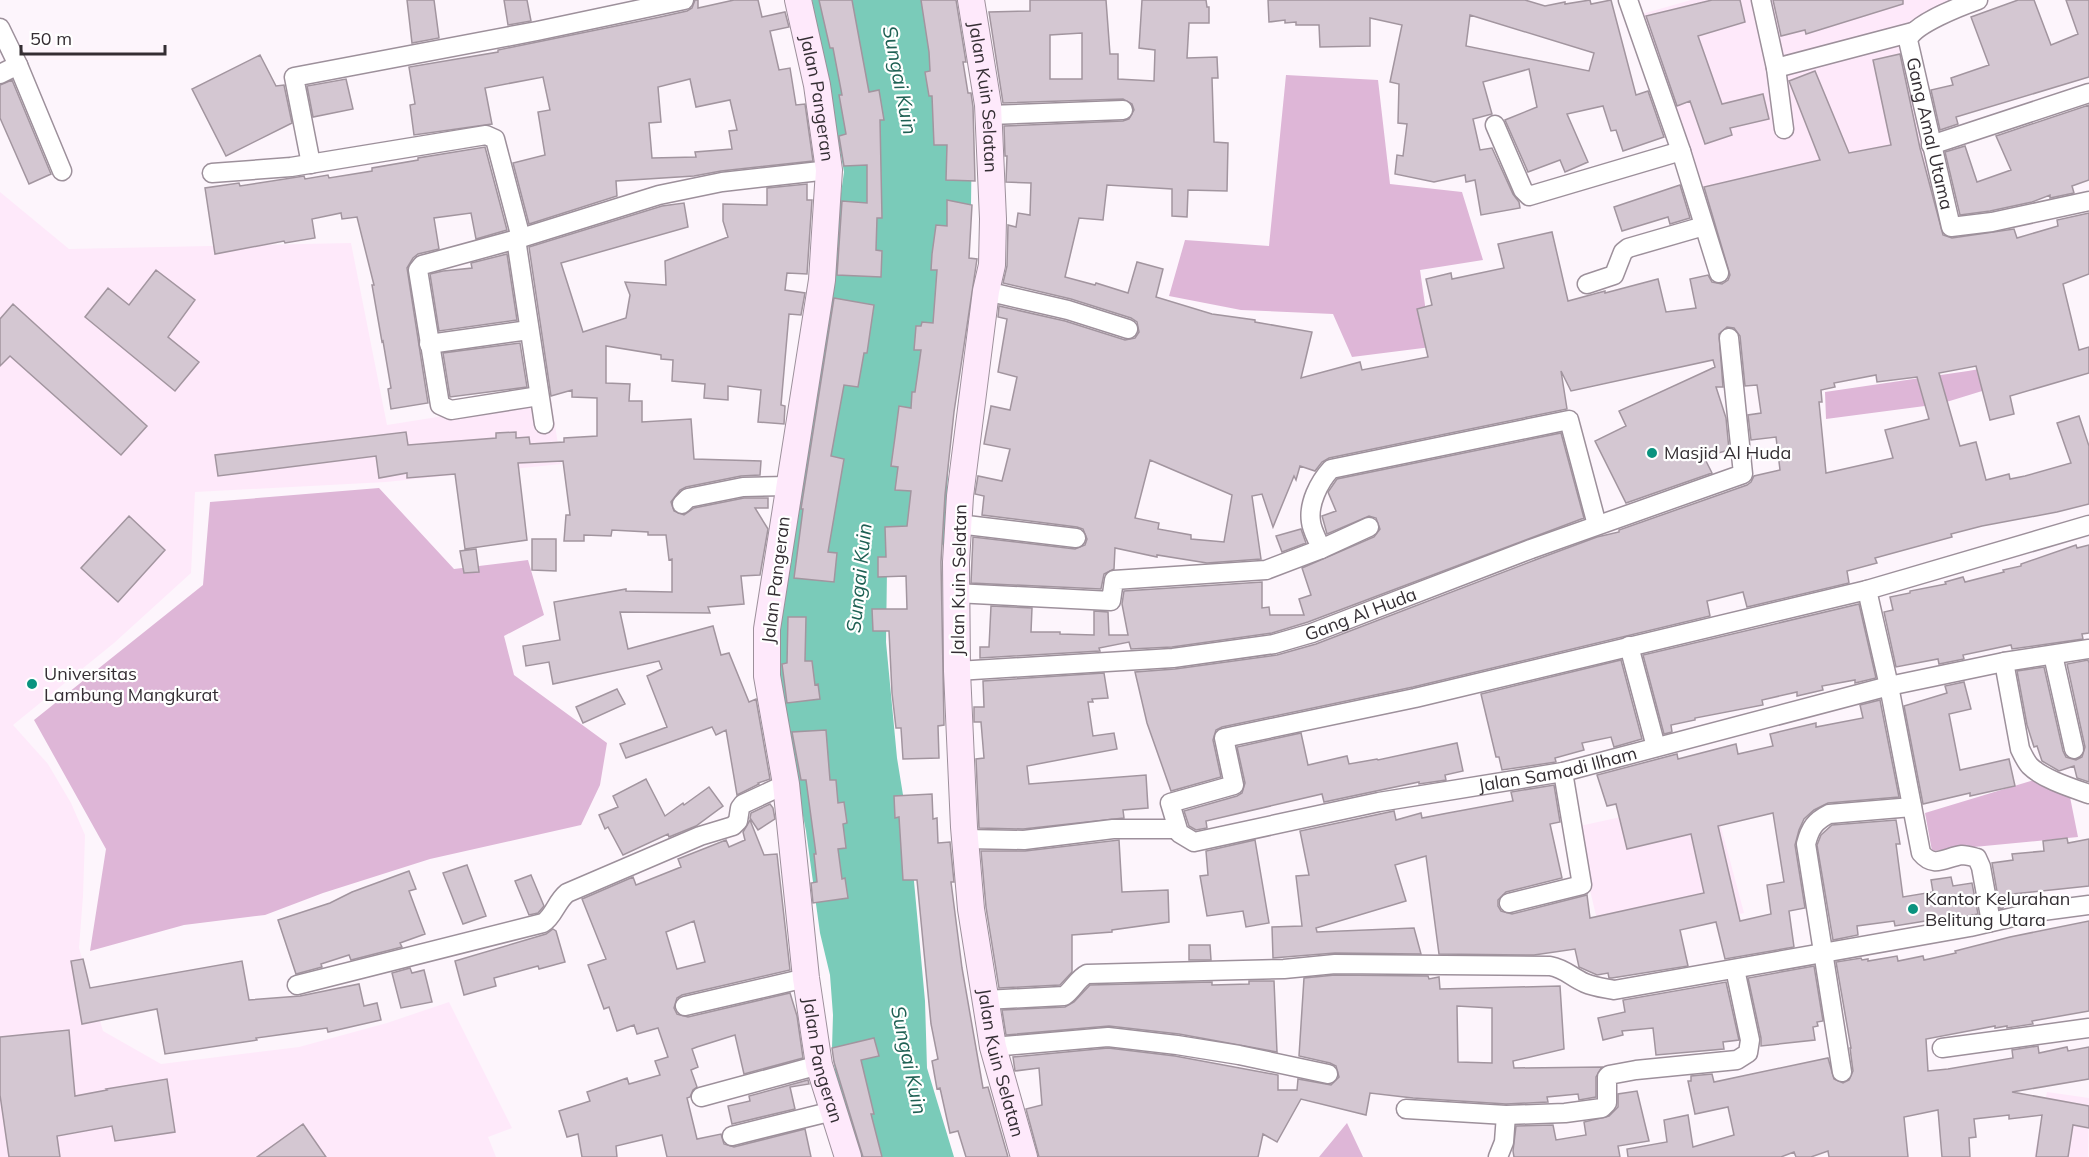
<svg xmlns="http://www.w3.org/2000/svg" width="2089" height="1157" viewBox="0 0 2089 1157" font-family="Mulish,sans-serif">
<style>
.built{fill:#fee9fa}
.green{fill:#deb6d7}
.water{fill:#7acbb9}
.building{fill:#d4c7d2;stroke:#a2959f;stroke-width:1.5;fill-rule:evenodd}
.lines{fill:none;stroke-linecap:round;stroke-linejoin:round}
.street-casing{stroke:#9d909b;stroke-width:21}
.secondary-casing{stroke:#9d909b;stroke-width:28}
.street{stroke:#fff;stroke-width:18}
.secondary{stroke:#fee9fb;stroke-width:26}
.poi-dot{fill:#0a937f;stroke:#fff;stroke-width:2}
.labels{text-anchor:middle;stroke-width:4.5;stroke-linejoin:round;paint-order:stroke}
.street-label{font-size:18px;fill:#342e33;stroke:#fff}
.poi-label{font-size:18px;fill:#342e33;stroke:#fff;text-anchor:start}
.water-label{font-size:20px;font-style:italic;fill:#1e6053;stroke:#fff}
</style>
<rect width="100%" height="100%" fill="#fdf5fc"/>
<!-- built -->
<path class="built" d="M1691 0H1949L1900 30 1931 173 1707 225 1635 16Z
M0 192 69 249 351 243 387 425 551 399 561 464 386 482 195 492 191 573 114 643 13 725 48 764 71 803 85 835 83 896 79 948 103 1031 161 1064 299 1047 387 1023 449 1002 512 1128 488 1137 496 1157H0Z
M1713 797 1744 913 1603 945 1575 827Z
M2047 1092 2089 1098 2088 1157H2034Z"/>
<!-- green -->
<path class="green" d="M1286 75 1378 80 1390 184 1462 192 1483 260 1420 270 1431 347 1352 357 1333 314 1241 310 1169 296 1185 240 1269 246Z
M2049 357 2050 370 1940 404 1826 419 1825 392 1968 371Z
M379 488 454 569 528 560 544 615 504 636 514 675 607 743 600 785 581 825 430 859 323 893 265 915 184 925 90 951 106 849 34 720 203 585 210 502Z
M2034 780 2070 797 2078 837 1932 851 1925 813Z
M1347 1123 1363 1157H1319Z"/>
<!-- water -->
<path class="water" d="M812 0H947L972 126 971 205 951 421 944 544 887 569 886 642 897 758 910 838 925 1001 927 1068 954 1157H860L836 1078 832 1048 833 1015 830 975 820 933 806 831 784 720 778 668 780 626 844 172Z"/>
<!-- building -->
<path class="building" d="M407 0H434L439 38 412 43Z
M504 0H527L531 21 508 25Z
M695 0H698V8L734 0H758L762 17 785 12 789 27 770 31 779 70 790 68 796 105 805 104 813 161 721 171 694 176 616 181 617 196 529 224 513 163 545 155 538 112 550 110 543 77 485 88 492 124 414 135 410 105 415 104 409 67 498 52V50L660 17 687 11 692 8ZM690 79 696 107 730 100 737 130 729 131 732 149 695 152 696 157 652 158 649 123 661 122 658 87Z
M819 0H852L869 92 879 90 884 120H880L882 218H877L876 250 882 251 881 277 837 275 842 201 867 203V165L844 166 839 136 846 134 839 95H842L833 48H830Z
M921 0H956L966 62H963L968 93H971L973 107 975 181 946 180 947 145H934L932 96H929L925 72 930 71 929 52Z
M1030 0H1106L1110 54H1118V79L1154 81 1155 50 1139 48 1142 0H1206L1207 7H1209V23H1189L1187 58 1217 57 1218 78H1212L1214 142 1228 143 1227 191 1188 190 1187 217 1172 216V189L1107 185 1103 220 1079 218 1065 277 1095 285 1096 283 1128 293 1137 262 1163 269 1156 297 1212 314 1255 320V322L1312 332 1301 378 1360 362 1362 370 1428 357 1417 309 1432 305 1426 279 1451 273 1452 279 1504 268 1498 244 1552 232 1568 301 1605 291V293L1658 279 1666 312 1696 308 1690 279 1708 275 1712 282 1722 284 1728 280 1730 275 1704 187 1820 160 1789 81 1815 71 1849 153 1891 145 1873 60 1900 54 1920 148 1943 235 1952 238 2014 229 2017 238 2058 226 2057 220 2089 213V274L2063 284 2079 350 2089 347V373L2010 396 2014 414 1990 420 1976 366 1939 373 1960 446 1976 442 1986 480 2009 474 2010 479 2025 476 2071 463 2057 423 2079 416 2089 446V504L2057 512 1982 526 1951 534 1952 537 1875 558 1877 563 1847 571 1849 583 1747 607 1743 592 1707 601 1710 616 1413 687 1222 727 1216 730 1213 740 1221 777 1171 791 1147 723 1135 672 1175 669 1277 655 1316 644 1535 560 1597 537 1619 532V530L1747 485 1751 482 1754 476 1780 470 1776 437 1751 440 1748 415 1761 413 1757 385 1745 386 1740 336 1734 328 1727 327 1719 334 1723 387H1716L1726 418 1729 450 1704 457 1712 473 1626 503 1595 441 1626 426 1619 411 1715 367 1713 360 1571 391 1561 371 1567 409 1329 458 1322 462 1315 471 1300 466 1296 480 1294 476 1273 527 1262 494 1252 496 1261 559 1207 563 1157 555V557L1115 548 1114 569 1104 574 1101 589 971 583 973 537 1075 549 1085 545 1087 539 1083 529 1077 527 982 515 984 496 975 494 978 476 1002 481 1010 449 984 444 991 406 1010 410 1017 377 998 372 1007 319 998 317 999 306 1065 321 1125 340 1135 338 1139 332 1137 322 1131 318 1071 299 1003 283 1007 266 1008 225 1016 227 1018 213 1030 215 1031 183 1006 182 1007 156H1005L1004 126 1123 121 1129 119 1134 110 1132 104 1123 99 1003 103 989 12 1030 11ZM1082 33V79H1050V35ZM1876 375 1877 382 1917 377 1929 419 1885 430 1893 458 1826 473 1819 402H1822L1821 390 1835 387 1834 383ZM1150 460 1232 495 1224 542 1191 539V535L1158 529 1159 523 1135 518Z
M1268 0H1525L1545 6 1565 2V4L1590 0 1591 4 1611 0 1636 95 1648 91 1664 137 1623 151 1616 130 1611 131 1603 106 1567 114 1588 162 1565 172 1560 160 1528 172 1505 120 1537 107 1529 69 1483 82 1492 114 1473 119 1480 150 1492 148 1513 194 1519 202 1520 208 1481 215 1475 180 1466 182 1465 175 1434 182 1395 174 1397 155 1403 156 1407 124 1398 123 1399 84 1390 82 1402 25 1370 18V46L1320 47 1319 25H1296V22L1285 23V20L1269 22ZM1470 15 1594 53 1589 71 1466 46Z
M1712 0H1740L1745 22 1698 36 1722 104 1763 94 1769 119 1730 128 1732 135 1705 144 1690 101 1677 106 1646 16Z
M1773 0H1903V4L1806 34 1805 30 1781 36Z
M2018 0H2034L2051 45 2078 34 2066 0H2089V77L1956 117 1958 124 1940 130 1931 90 1953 85 1951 78 1989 65 1971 17Z
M260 55 276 86 284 85 292 123 226 156 192 89Z
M346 79 353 109 313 117 307 86Z
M12 80 51 174 29 184 0 118V85Z
M2089 105V180L2072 186 2074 193 2050 198V195L2032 202 1990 211 1960 215 1945 152 1965 146 1977 182 2011 170 1996 136Z
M485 147 507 230 476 239 471 213 434 218 439 249 418 254 413 258 407 268 428 403 391 409 388 389 391 388 383 341 382 342 372 285H374L357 217 342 219 341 213 312 219 315 238 285 243 284 241 215 254 205 188 239 183 240 186 304 176 305 179 328 175 329 178 372 171V168L418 160V158Z
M807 184V200H812L807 274 787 273 785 290 805 293 801 315 789 314 781 405 785 406 784 424 758 422 761 390 728 386V400L704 398 705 384 672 381 673 360 661 359V355L606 346V383L630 384 629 401H642V422L691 419 694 459 761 461 760 475 741 476 686 487 680 490 671 502 674 511 684 515 694 508 744 498H768V508H755L768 529 760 575 741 576 744 604 708 607 710 613 620 612 628 649 713 626 721 655 729 653 749 702 756 699 770 779 758 783 759 784 737 795 726 730 716 735 712 727 626 758 620 744 667 727 647 676 662 669 659 661 553 684 549 662 526 666 523 646 560 640 554 602 626 589V591L672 592V559L669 560 666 535H648V532L612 530 611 536 584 535V541H564L566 515H570L563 461 518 463 527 540 465 549 455 474 407 478V473L379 478 376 456 218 476 215 455 406 432 408 445 496 438V433L516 432V438L529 437 530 444 564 442V438L597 436V398L572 397V390L551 396 529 247 662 206 684 203 688 227 561 263 583 332 626 318 630 295 625 282 666 285 665 261 728 237 723 221V204L767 205V188Z
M1680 185 1690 218 1670 224 1668 217 1622 231 1614 207Z
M947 200 972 205 969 258 977 259 954 412 945 495 941 562 944 725 938 726 939 758 903 759 901 728H896L892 693 889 631H873L872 609H907L906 576 878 577V557H886L885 527 907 526 911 491 895 490 898 467 891 466 895 437 899 406 911 408 912 392H915L921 350H914L916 326H921L922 322 933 323 937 270H931L932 254 936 225 947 226Z
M507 254 517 320 439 331 430 274 443 271 472 268 471 263Z
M156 270 195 300 168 337 199 362 175 391 85 317 108 288 129 305Z
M834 298 874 305 867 353H864L858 387 844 385 831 456 844 459 828 552 837 553 834 582 794 578 803 509H801Z
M13 304 147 426 121 455 10 356 0 366V319Z
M520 343 527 387 450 397 443 353Z
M1561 433 1584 518 1308 622 1272 633 1172 647 1131 649 1129 642 1099 648 1100 651 980 658V647H989L991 606 1032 608 1031 632H1060V634L1094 635V611L1108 612 1109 635H1128L1122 604 1124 591 1262 582V608L1269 607 1270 615H1304L1299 599 1311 595 1302 568 1374 537 1380 529 1376 518 1369 516 1327 534 1322 516 1336 511 1328 492 1337 479Z
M129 516 165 550 118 602 81 568Z
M1301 529 1306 543 1282 552 1276 536Z
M532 539H556V571L532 570Z
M2076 545 2077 548 2089 545V633L2082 634 2083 639 2012 649 2011 645 1963 655 1964 659 1939 664 1938 659 1896 667 1884 612 1893 610 1890 597 1910 593V591L1946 584 1945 582 1963 577 1965 582 2004 572 2003 570 2021 566V564Z
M476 549 479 572 464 573 460 551Z
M1859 604 1876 678 1855 683V680L1822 686 1823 690 1797 696V692L1762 700 1763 705 1695 718V720L1671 725 1672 732 1664 734 1643 655Z
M788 617H806L805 661H812L815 685 818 684 820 699 787 703 782 664 787 663Z
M1621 660 1642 739 1614 747 1611 737 1582 743 1584 750 1555 758 1556 762 1502 770 1499 757H1496L1481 694Z
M2088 660 2089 663V782L2077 778 2074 766 2059 771 2042 761 2037 746 2034 747 2027 725 2017 671 2044 667 2063 751 2066 757 2076 760 2082 757 2085 747 2067 664Z
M1104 673 1108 698 1092 699 1093 702H1088L1093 736 1114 733 1117 749 1027 766 1029 784 1146 775 1148 808 1123 810 1124 818 1023 829 979 828 976 759 984 758 981 722H974V707H984L983 681Z
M1964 682 1971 709 1949 714 1960 770 2009 759 2015 786 1970 796V793L1923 804 1904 706 1947 693 1945 686Z
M617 689 625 704 583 723 576 707Z
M1880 700 1899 797 1828 803 1814 810 1804 819 1799 830 1795 845 1805 908 1789 911 1794 947 1725 959 1716 922 1680 930 1688 966 1612 978H1609L1608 973 1597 975 1579 967 1575 949 1534 955 1439 954 1426 856 1395 865 1406 901 1316 928 1317 932 1414 928 1421 954 1335 953 1273 958 1272 927 1302 926 1296 876 1309 875 1300 831 1394 811 1396 820 1421 813 1422 818 1448 813 1513 801 1511 792 1554 785 1560 822 1550 824 1562 878 1506 892 1498 900V906L1501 911 1512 914 1587 895 1590 918 1704 893 1691 834 1627 849 1616 804 1607 806 1597 775 1677 754 1678 759 1736 744 1738 754 1773 746 1770 734 1816 723V727L1863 718 1860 705ZM1773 813 1784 882 1767 885 1771 914 1740 921 1718 826Z
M826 730 830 780H836L838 803 844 802 847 823 843 824 846 848 838 849 842 879 845 878 848 898 813 903 811 883 817 882 814 854H816L806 780H801L792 732Z
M1301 733 1308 765 1347 756 1349 764 1377 759 1378 760 1457 743 1463 771 1445 775 1446 780 1419 784V782L1324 802 1322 794 1206 821 1207 828 1196 830 1189 826 1184 811 1237 796 1242 793 1245 783 1237 747Z
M646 779 665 816 683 803 684 805 709 787 723 806 696 826 669 837 668 834 623 855 608 827 605 829 599 815 618 807 613 796Z
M932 794 933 819 937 818 938 843 950 842 954 882H951L962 968 983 1088 988 1087 1008 1157H966L958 1131 950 1133 940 1088 937 1089 932 1061 938 1059 931 1024 917 880H903L899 817 895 818 894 796Z
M770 804 773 808 775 819 758 830 750 818 751 813Z
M750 820 764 855 777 854 790 970 682 995 677 998 674 1008 677 1014 688 1017 790 993 797 1016 803 1058 744 1074 735 1035 697 1047 692 1049 698 1067 691 1070 697 1087 693 1090 690 1097 687 1098 697 1139 721 1134 724 1144 734 1147 805 1129 811 1157H667L662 1135 616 1146 617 1157H582L578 1134 567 1137 559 1111 590 1101 587 1092 627 1078 629 1084 660 1075 655 1061 668 1057 658 1028 637 1034 634 1025 617 1031 609 1007 604 1009 588 965 606 959 582 899 633 877 636 885 681 867 678 859 726 840 729 847 745 840 743 832ZM694 921 705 962 677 969 666 932Z
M1896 820 1900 844H1896L1903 897 1933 892 1931 880 1951 877 1953 886 1972 883 1978 914 1938 921V919L1895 926 1894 921 1857 926 1858 935 1833 940 1817 845 1821 835 1832 825Z
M2067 838 2068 843 2089 839V886L2013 894 2015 904 2003 906V908L2000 909 1992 863 2013 860 2012 854 2044 851 2043 841Z
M1119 840 1122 892 1168 890 1169 922 1112 930V932L1072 935V972L1060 985 999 988 986 907 981 851H1025Z
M1255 840 1269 923 1246 927 1243 911 1207 916 1200 876 1208 875 1206 851Z
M467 865 486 916 463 924 443 873Z
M409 871 416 889 409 891 425 934 400 943 402 947 351 960 349 955 321 964 322 967 296 974 278 920 330 903 352 892Z
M531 875 544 906 538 913 529 915 515 881Z
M2089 921V1011L2032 1021 2033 1024 2007 1028V1026L1995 1028V1026L1926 1039 1928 1071 1948 1069 2013 1058 2012 1050 2038 1046 2039 1053 2067 1047 2068 1051 2089 1047V1079L2012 1092 2089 1106V1128L2073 1125 2068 1157H2036L2042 1115 2009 1119V1115L1974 1119 1976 1137 1969 1138 1970 1157H1942L1938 1110 1904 1117 1908 1157H1829L1828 1151 1811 1157H1796L1794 1152 1781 1157H1628L1627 1149 1667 1142 1664 1120 1688 1115 1693 1147 1734 1135 1728 1107 1695 1114 1688 1081H1691V1076L1712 1074 1714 1082 1828 1058 1834 1079 1843 1083 1849 1080 1853 1071 1850 1048H1851L1836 962 1861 958 1862 960 1868 959V961L1897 956 1898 961 1923 956 1924 960 1956 953 1955 951 2010 937Z
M553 929 556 931 565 962 539 969 538 966 494 978 496 986 464 995 455 961 546 934Z
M1189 945H1210L1211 960H1189Z
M83 959 90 988 242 961 249 1000 300 996 359 984 364 1006 377 1003 381 1020 328 1032 327 1028 285 1034 256 1038 257 1040 165 1054 157 1009 82 1024 71 961Z
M1814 966 1823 1021 1817 1022 1818 1026 1813 1027 1815 1040 1761 1046V1038L1748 978Z
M410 968 412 973 424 970 432 1002 401 1008 392 973Z
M1335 975 1428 976 1429 979 1439 977 1440 989 1560 986 1564 1049 1513 1061 1514 1068 1602 1067 1596 1077V1097L1579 1100 1578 1094 1547 1097 1548 1102 1506 1104 1413 1098 1370 1093 1366 1115 1301 1099 1277 1142 1263 1134 1258 1157H1039L1026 1109 1042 1105 1039 1068 1015 1071 1013 1057 1108 1048 1175 1056 1278 1075V1090H1297L1298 1079 1331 1085 1339 1077 1336 1066 1330 1063 1299 1056 1304 978ZM1457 1006 1492 1008V1063L1458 1062Z
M1249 981H1274L1277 1052 1179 1034 1109 1026 1006 1035 1002 1010 1065 1007 1074 1002 1090 985 1212 982V985L1249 984Z
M1726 982 1739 1040 1723 1042 1724 1049 1656 1055 1653 1028 1622 1031 1623 1035 1603 1040 1598 1018 1625 1012 1623 1000Z
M69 1030 75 1096 107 1090 106 1089 167 1079 175 1132 115 1141 112 1126 57 1136 60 1157H9L0 1095V1037Z
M874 1038 879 1056 861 1060 874 1114H871L882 1157H863L834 1062 832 1048Z
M808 1080 809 1084 790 1087 795 1109 732 1124 728 1106 750 1101 749 1096Z
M1637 1091 1649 1141 1618 1146 1620 1157H1514L1513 1151 1516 1126 1553 1125 1556 1140 1586 1135 1584 1122 1609 1116 1618 1107V1094Z
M303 1124 326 1157H257Z"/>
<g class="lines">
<!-- street casing -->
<g class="street-casing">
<g id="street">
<path d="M1628 0 1681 151 1719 273"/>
<path d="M1761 0 1776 68 1913 32"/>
<path id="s1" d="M1978 0C1961 6 1914 24 1908 40L1951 227 1992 222 2089 201"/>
<path d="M0 28 18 65 62 171"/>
<path d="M1776 68 1784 129"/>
<path d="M0 74 18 65"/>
<path d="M989 115 1123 110"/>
<path d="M1495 125 1523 190 1529 196 1681 151"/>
<path d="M1931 145 2089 93"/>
<path d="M311 164 294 77 537 31 684 0"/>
<path d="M212 173 291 167 486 135 495 139 521 238 659 195 722 182 829 170"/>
<path d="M521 238 422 265 418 270 440 405 451 410 539 396"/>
<path d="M516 239 544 424"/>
<path d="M1587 284 1614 275 1623 252 1628 248 1704 226"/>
<path d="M986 291 1068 310 1128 329"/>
<path d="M429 344 529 330"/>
<path d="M682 504 688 498 743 487 788 486"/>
<path d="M958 524 1076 538"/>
<path d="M1321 549 1369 527"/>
<path id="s2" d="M1867 590 1415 698 1224 738 1234 785 1170 803 1179 833 1194 842 1379 802 1563 772 1889 686 2004 662 2089 649"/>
<path d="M955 593 1111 601 1114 580 1266 570 1321 549C1318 540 1312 531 1311 522 1308 504 1319 482 1331 469L1569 420 1597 525"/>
<path d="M1629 646 1656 747"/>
<path d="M2053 655 2074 749"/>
<path d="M2004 662 2020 749C2023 755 2026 762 2030 766 2043 779 2072 788 2089 794"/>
<path id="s3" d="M957 671 1173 658 1274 644 1312 633 1531 549 1743 474 1729 338"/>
<path d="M965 839 1024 840 1113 829H1177"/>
<path d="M1509 903 1582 885 1563 772"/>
<path d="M1991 922 1981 867 1977 858C1973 857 1967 855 1962 855 1946 857 1934 869 1921 853L1889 686 1867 590 2089 525"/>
<path d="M297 985 543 923C554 916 556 902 567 893L700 836 733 826 738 821 740 808 743 804 786 784"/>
<path d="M984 1000 1064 996C1073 990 1077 979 1087 974L1284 969 1335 964 1550 966C1566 969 1571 977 1585 983 1594 987 1604 988 1614 990L1970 927 2035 912 2089 905"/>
<path d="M685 1006 806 978"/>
<path d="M993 1047 1108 1037 1177 1045 1239 1055 1328 1074"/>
<path d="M1942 1048 2089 1028"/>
<path d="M1842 1072 1806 844C1810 828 1815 821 1829 814L1912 807"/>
<path d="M701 1097 819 1065"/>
<path d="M1406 1109 1506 1115 1565 1113 1602 1108 1607 1103V1077L1609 1075 1636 1070 1737 1060 1748 1053 1750 1040 1735 969"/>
<path d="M732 1136 833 1111"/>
<path d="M1498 1157 1504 1142 1506 1115"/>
</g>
</g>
<!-- secondary casing -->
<g class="secondary-casing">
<g id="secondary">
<path id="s4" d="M798 0 817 85 829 170 822 280 767 629V676L786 784 806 978 819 1065 848 1157"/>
<path id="s5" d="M971 0 988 105 993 219 992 265 986 291 960 496 956 562 957 671 964 827 971 909 993 1047 1024 1157"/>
</g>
</g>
<!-- street -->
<use href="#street" class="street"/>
<!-- secondary -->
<use href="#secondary" class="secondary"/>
</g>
<!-- markers -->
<g class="poi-dot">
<circle cx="1652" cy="453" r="6"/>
<circle cx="32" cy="684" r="6"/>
<circle cx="1913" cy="909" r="6"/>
</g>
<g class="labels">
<!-- street labels -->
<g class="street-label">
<text dy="6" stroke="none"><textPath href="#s5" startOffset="98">Jalan Kuin Selatan</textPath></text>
<text dy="6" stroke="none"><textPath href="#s4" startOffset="100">Jalan Pangeran</textPath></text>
<text dy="6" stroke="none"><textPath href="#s1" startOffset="178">Gang Amal Utama</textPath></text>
<text transform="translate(776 580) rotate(-83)" y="6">Jalan Pangeran</text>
<text transform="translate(959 580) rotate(-89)" y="6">Jalan Kuin Selatan</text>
<text dy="6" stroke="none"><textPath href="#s3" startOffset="410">Gang Al Huda</textPath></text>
<text dy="6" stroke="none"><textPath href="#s2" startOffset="1194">Jalan Samadi Ilham</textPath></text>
<text dy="6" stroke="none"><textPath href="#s4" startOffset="1072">Jalan Pangeran</textPath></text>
<text dy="6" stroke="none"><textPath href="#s5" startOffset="1070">Jalan Kuin Selatan</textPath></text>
</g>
<!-- poi labels -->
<g class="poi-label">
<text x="1664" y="459">Masjid Al Huda</text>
<text x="44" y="680">Universitas<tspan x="44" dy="21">Lambung Mangkurat</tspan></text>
<text x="1925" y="905">Kantor Kelurahan<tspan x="1925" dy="21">Belitung Utara</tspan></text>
</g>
<!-- water labels -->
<g class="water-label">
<text transform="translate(900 80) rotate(79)" y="7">Sungai Kuin</text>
<text transform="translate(859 578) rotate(-84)" y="7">Sungai Kuin</text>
<text transform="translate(909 1060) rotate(78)" y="7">Sungai Kuin</text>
</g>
</g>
<!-- scale -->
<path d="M21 45v9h144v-9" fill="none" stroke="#342e33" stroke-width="3"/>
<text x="30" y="45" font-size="18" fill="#342e33" stroke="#ffffff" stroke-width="4.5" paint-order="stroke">50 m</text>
</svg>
